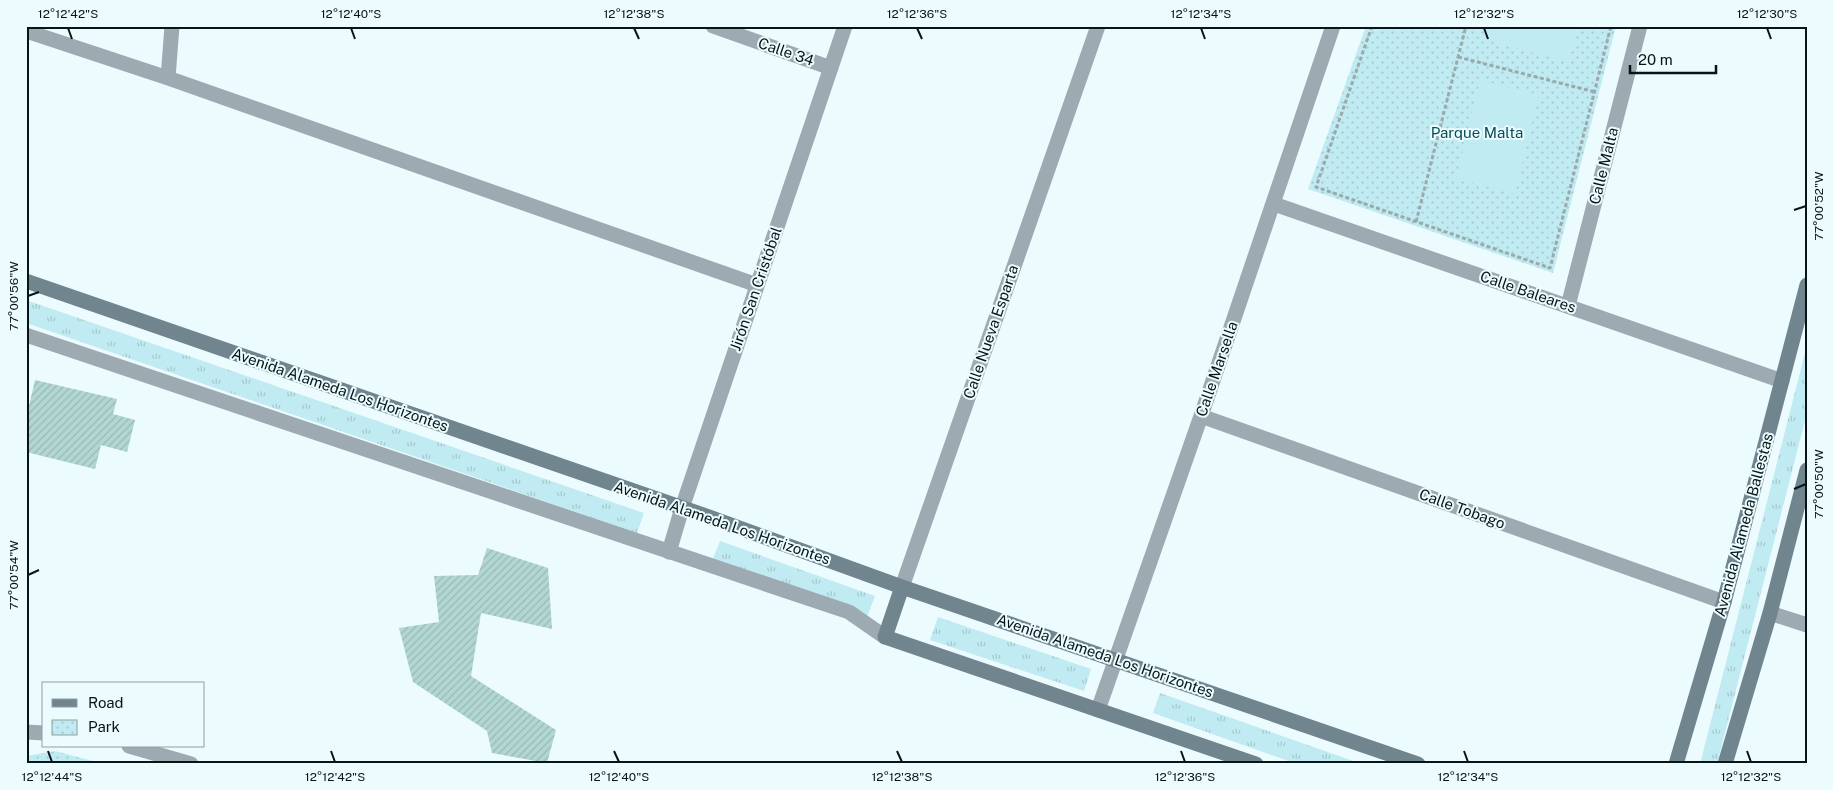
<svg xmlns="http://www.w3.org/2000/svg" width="1833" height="790" viewBox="0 0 1833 790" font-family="'Public Sans',sans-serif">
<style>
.grass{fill:url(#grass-tufts)}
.park{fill:url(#park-dots)}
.pitch{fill:#c0ebf2}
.building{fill:url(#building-hatch)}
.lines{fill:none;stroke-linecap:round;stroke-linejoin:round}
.path{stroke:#9aa9ac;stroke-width:3;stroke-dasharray:4 2.5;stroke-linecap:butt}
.lane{stroke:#9daab1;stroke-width:15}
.street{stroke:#9daab1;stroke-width:15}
.secondary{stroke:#71858f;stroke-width:15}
.ticks{fill:none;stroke:#071517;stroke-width:2}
.labels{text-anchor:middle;stroke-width:4;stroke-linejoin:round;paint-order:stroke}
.street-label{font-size:15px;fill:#071517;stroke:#ecfbfe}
.park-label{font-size:15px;fill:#084e57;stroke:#ecfbfe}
.neatline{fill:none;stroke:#071517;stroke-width:2}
.ticks-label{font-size:12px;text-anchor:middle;fill:#071517}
</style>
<defs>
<pattern id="grass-tufts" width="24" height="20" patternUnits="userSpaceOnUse" patternTransform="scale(1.25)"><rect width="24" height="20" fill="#c0ebf2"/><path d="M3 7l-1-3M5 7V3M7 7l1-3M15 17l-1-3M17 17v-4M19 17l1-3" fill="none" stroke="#a4c9cf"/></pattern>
<pattern id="park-dots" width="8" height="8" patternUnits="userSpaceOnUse" patternTransform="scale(1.25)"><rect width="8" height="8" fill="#c0ebf2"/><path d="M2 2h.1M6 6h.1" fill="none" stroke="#a4c9cf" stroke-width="1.8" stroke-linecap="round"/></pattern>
<pattern id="building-hatch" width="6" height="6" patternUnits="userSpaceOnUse" patternTransform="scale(1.25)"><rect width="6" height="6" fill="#b2d7d3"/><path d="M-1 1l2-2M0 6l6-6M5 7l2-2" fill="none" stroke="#98b8b4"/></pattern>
</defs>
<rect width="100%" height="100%" fill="#ecfbfe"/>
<!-- grass -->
<path class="grass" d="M26 300 644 513 637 533 26 323Z
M1807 345V413L1717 764H1700Z
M720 541 875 596 867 617 712 561Z
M938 617 1091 669 1084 691 930 640Z
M1160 693 1362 764H1297L1153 713Z"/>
<!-- park -->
<path class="park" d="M1366 26H1616L1553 273 1308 189Z
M55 751 104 764H26V756Z"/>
<!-- pitch -->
<path class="pitch" d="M1493 26H1578L1569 62 1489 41Z
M1480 80 1539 95 1515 194 1456 179Z"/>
<!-- building -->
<path class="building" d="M35 380 117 399 113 414 135 420 127 452 101 445 95 469 26 452V419Z
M487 548 548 568 552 629 481 613 471 676 556 730 547 763 492 753 487 731 413 682 399 628 439 622 434 576 478 575Z"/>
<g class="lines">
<!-- path -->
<path class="path" d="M1372 26 1316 187 1550 268 1611 26
M1458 57 1595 92
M1416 222 1466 26"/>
<!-- lane -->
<path class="lane" d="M26 335 849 612 885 637"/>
<!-- street -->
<path class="street" d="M713 26 831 68
M26 31 168 78 757 285
M168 78 172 26
M1274 204 1782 381
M1568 306 1640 26
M1201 416 1724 602
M669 552 682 508 845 26
M902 587 1098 26
M1770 613 1807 625
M1098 710 1201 416 1333 26
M26 732 44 733
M129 746 191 764"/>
<!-- secondary -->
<path class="secondary" d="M26 281 712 518 902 587 1418 764
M902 587 885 637 1256 764
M1676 764 1724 602 1807 285
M1725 764 1770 613 1807 470"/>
</g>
<!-- ticks -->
<path class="ticks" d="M68 28 72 39M351 28 355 39M634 28 639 39M917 28 922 39M1201 28 1205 39M1484 28 1488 39M1767 28 1771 39M1794 210 1806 206M28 296 39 292M1794 489 1806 484M28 575 39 570M48 751 52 762M331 751 335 762M614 751 619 762M897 751 902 762M1181 751 1185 762M1464 751 1468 762M1747 751 1751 762"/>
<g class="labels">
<!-- street labels -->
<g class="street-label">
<text transform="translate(786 52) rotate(19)" y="5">Calle 34</text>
<text transform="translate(1604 166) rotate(-76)" y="5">Calle Malta</text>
<text transform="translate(756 289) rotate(-71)" y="5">Jirón San Cristóbal</text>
<text transform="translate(1528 292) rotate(19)" y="5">Calle Baleares</text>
<text transform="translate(991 332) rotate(-71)" y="5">Calle Nueva Esparta</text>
<text transform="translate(1217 369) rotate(-71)" y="5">Calle Marsella</text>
<text transform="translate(340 390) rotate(19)" y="5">Avenida Alameda Los Horizontes</text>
<text transform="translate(1462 509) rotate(20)" y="5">Calle Tobago</text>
<text transform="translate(722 523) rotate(19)" y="5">Avenida Alameda Los Horizontes</text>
<text transform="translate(1744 525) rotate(-75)" y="5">Avenida Alameda Ballestas</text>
<text transform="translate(1105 656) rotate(19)" y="5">Avenida Alameda Los Horizontes</text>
</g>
<!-- park labels -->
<g class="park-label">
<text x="1477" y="138">Parque Malta</text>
</g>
</g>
<!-- border -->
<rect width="1833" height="790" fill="none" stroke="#ecfbfe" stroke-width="55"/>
<!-- legend -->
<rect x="42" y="682" width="162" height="65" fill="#ecfbfe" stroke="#909fa2"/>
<rect x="52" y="699" width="25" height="8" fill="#71858f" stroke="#909fa2"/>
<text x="88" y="708" font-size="15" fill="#071517">Road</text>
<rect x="52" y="720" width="25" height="15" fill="url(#park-dots)" stroke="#909fa2"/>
<text x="88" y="732" font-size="15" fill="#071517">Park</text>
<!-- scale -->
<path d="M1630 65v8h86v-8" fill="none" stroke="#071517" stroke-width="2.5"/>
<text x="1638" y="65" font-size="15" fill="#071517" stroke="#ecfbfe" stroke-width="4" paint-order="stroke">20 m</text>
<rect x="28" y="28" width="1778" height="734" class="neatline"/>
<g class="ticks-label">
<text x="68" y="18">12°12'42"S</text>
<text x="351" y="18">12°12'40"S</text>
<text x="634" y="18">12°12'38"S</text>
<text x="917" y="18">12°12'36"S</text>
<text x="1201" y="18">12°12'34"S</text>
<text x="1484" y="18">12°12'32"S</text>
<text x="1767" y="18">12°12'30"S</text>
<text transform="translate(1819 206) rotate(-90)" y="4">77°00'52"W</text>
<text transform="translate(14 296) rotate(-90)" y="4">77°00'56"W</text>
<text transform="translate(1819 484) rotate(-90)" y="4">77°00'50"W</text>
<text transform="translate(14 575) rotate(-90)" y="4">77°00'54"W</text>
<text x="52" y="781">12°12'44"S</text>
<text x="335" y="781">12°12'42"S</text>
<text x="619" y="781">12°12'40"S</text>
<text x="902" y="781">12°12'38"S</text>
<text x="1185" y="781">12°12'36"S</text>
<text x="1468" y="781">12°12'34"S</text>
<text x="1751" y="781">12°12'32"S</text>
</g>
</svg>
